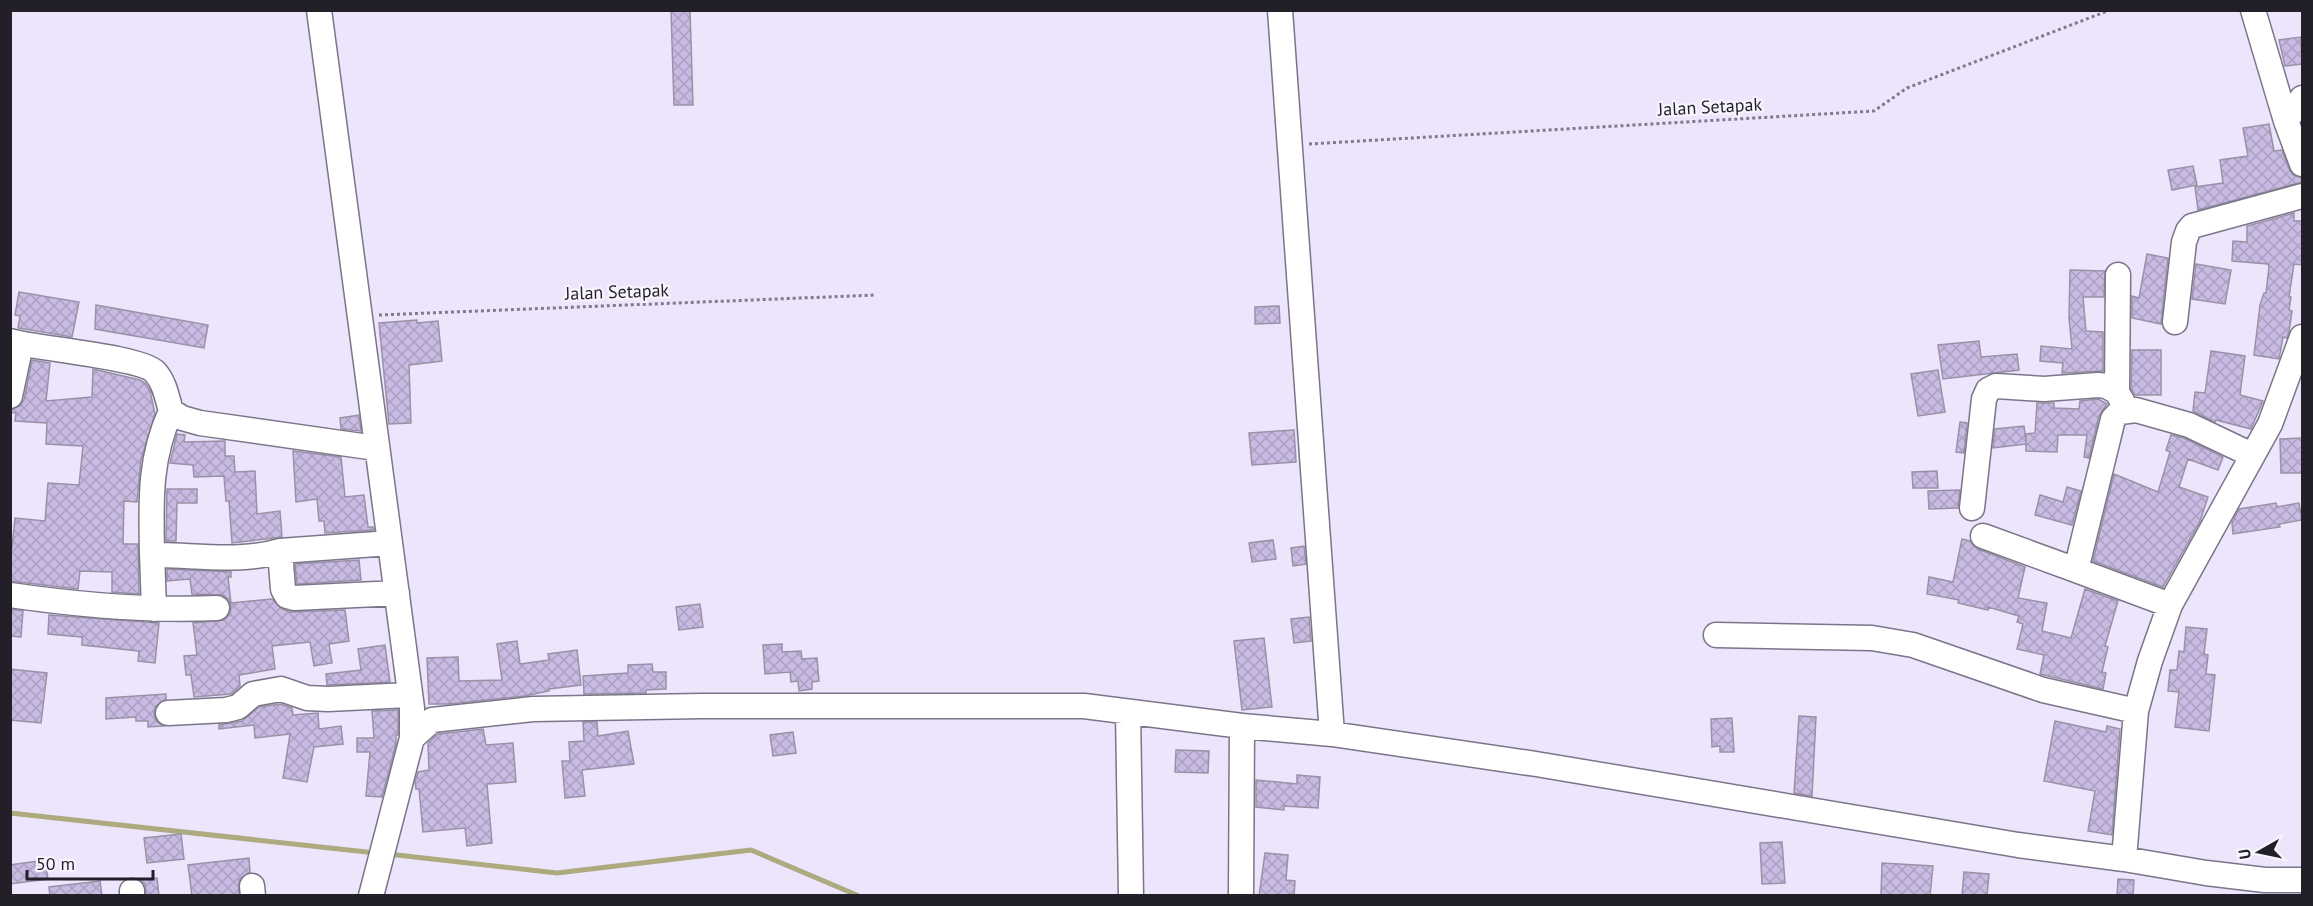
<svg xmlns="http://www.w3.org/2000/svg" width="2313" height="906" viewBox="0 0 2313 906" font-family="'PT Sans',sans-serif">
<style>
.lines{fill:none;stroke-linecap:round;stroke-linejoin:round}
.stream{stroke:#adaa80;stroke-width:5}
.building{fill:url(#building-cross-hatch);stroke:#9992a7;stroke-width:1.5}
.minor-casing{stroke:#7b7589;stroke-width:27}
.path{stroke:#807b8a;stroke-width:3;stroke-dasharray:3 3;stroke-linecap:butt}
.minor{stroke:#fff;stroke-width:24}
.labels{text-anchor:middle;stroke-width:4.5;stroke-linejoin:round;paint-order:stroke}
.street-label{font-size:18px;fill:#221f28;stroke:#f7f4fe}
</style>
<defs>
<pattern id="building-cross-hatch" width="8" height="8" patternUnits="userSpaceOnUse" patternTransform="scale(1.5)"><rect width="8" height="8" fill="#c8bae2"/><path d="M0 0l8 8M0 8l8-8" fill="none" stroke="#ac9fc2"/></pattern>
</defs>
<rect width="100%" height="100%" fill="#ece5fb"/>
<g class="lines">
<!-- stream -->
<path class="stream" d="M10 813 376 853
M388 854 557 873 751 850 859 896"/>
</g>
<!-- building -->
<path class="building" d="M671 10H690L693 105H674Z
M2301 37 2302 64 2285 66 2279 40Z
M2269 124 2274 151 2282 150 2289 169 2293 175 2302 178V182L2198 210 2195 187 2223 183 2220 160 2248 156 2243 128Z
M2193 166 2197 185 2172 190 2168 170Z
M2294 213V221H2302V265L2294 264 2289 297H2291L2289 310 2292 311 2289 332 2287 338 2283 337 2279 359 2254 355 2260 305 2264 293H2266L2269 267 2268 264 2232 261 2233 241 2247 242V226Z
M2147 254 2168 258 2161 324 2132 318V296L2139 298Z
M2196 264 2231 270 2225 304 2192 299Z
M2070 270 2105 271 2104 297H2083L2086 331 2103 332V371L2062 373 2063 363 2040 361 2041 346 2072 349 2069 318Z
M19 292 79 302 72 337 18 328 20 316 15 315Z
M96 305 208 325 204 348 95 329Z
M1279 306 1280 323 1255 324V307Z
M417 320V323L438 321 442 361 409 365 411 423 389 424 379 323Z
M1979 341 1981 357 2017 354 2019 370 1943 379 1938 345Z
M2132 350H2161V395H2135L2131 388Z
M2211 351 2245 356 2240 395 2263 401 2251 429 2216 420 2215 422 2193 411 2195 392 2205 393Z
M32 360 50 363 46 401 92 397 93 369 140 380 145 383 150 391 155 414 141 460 137 502 124 501 123 544H138L139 594 112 592V572L80 571 78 589 10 581V547H12L15 518 45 521 48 483 79 485 83 446 46 444 47 423 15 421 16 413 10 412V410L20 406 24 400Z
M1938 370 1945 412 1918 416 1911 374Z
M2098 399 2107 404 2099 416 2089 458 2084 457 2087 435H2058L2057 452 2026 451V444L1993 448 1995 429 2024 426 2026 442V434L2035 433 2037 403H2054V408L2079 409 2080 401Z
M359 415 361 431 341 429 340 418Z
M1960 422 1967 423 1964 453 1956 452Z
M1294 430 1296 462 1252 465 1249 433Z
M177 434 185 435 184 442 225 441V456H234L235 472 255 471 257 514 280 511 282 537 232 543 229 501H226L224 476 194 477 193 465 170 463Z
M2171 435 2184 438 2223 457 2218 470 2188 459 2179 487 2208 497 2200 521 2163 587 2093 561 2114 474 2158 492 2170 452 2166 450Z
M2302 438V473H2281L2280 439Z
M293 451 341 457 345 497 364 495 368 527H373L374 530 325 533 324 521H319L317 499 296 502Z
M1937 471 1938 488H1913L1912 472Z
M2067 487 2081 491 2072 525 2035 515 2040 495 2063 502Z
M167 489H197V503H177L176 541H166Z
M1960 490 1958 508 1929 509 1928 491Z
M2276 503 2277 507 2299 503 2302 520 2279 524 2280 527 2233 534 2232 523 2239 509Z
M1962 539 1970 541 1978 549 2025 567 2018 598 2047 603 2042 631 2071 638 2085 589 2118 601 2105 646 2108 647 2102 672 2106 673 2103 689 2040 674 2044 655 2017 649 2023 624 2017 622 2019 616 1988 607V610L1958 603 1959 600 1927 594 1929 577 1953 582Z
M1273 540 1276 559 1252 562 1249 543Z
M1304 546 1306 564 1293 566 1291 548Z
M359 560 361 580 297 584 295 564Z
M167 569 231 572V577H228L231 603 272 599 282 609 290 612 345 610 349 641 329 644 332 663 314 666 310 642 272 646 275 669 239 675 240 686 231 694 194 697 191 675H186L184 656 197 655 193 623 224 620 230 614 231 607 229 600 223 595 192 594 190 579 167 581Z
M700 604 703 627 679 630 676 607Z
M10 609 23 611 21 637 10 636Z
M49 615 159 623 155 663 138 661 139 651 82 645V637L48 634Z
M1309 617 1311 641 1294 643 1291 619Z
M2186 627 2207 629 2204 654 2208 655 2206 674 2215 675 2209 731 2175 727 2179 692 2168 691 2170 670H2177L2179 651 2184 652Z
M1264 638 1272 707 1242 710 1234 641Z
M517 641 520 664 549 660 548 654 577 650 581 685 549 689V691L524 696 448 704H429L427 658 458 657 459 681 502 680 497 644Z
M782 644V652L801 651 802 659 817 658 819 681 812 682V689L799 691 798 681 791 682 790 672 765 674 763 645Z
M385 645 390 682 327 685 326 674 361 670 358 649Z
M652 664 653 672H666V689L646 690V693L584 694 583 676 628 673V665Z
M10 669 47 673 41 723 10 720Z
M166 694V699L156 706 154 713 156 721 164 726 148 727V721H136V717L106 719V698Z
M280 704 292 708 293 715 318 713 319 729 341 726 343 744 314 747 307 782 283 778 290 734 255 738 254 725 219 729V725L242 721 259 707Z
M398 710V735H396V744L382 797 366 796 370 752H357V738H374L372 711Z
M1799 716 1816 717 1812 796 1794 793Z
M1732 718 1734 752H1720V746L1712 747 1711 719Z
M2055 721 2106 732 2107 726 2120 729 2112 835 2088 831 2095 791 2044 781Z
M583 722H597L598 736 628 731 634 764 582 770 585 796 565 798 562 761H570L569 742 584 741Z
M483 729 486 745 513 743 516 782 487 784 492 843 467 846 465 828 423 832 419 789H416L415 782 418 772 429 770 428 743 438 734Z
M793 732 796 753 773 756 770 735Z
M1176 750 1209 751 1208 773 1175 772Z
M1297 775 1320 777 1318 808 1284 806V810L1256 807V780L1297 784Z
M181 834 184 859 147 863 144 838Z
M1782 842 1785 883 1762 884 1760 843Z
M1265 853 1288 855 1286 880 1295 881 1294 896H1259Z
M249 858 250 872 239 880V896H192L188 865Z
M45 860 48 879 10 884V865Z
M1882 863 1933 866 1930 896H1881Z
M1964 872 1989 874 1987 896H1962Z
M157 878 159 896H146L145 884 140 880Z
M2118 879 2134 880 2133 896H2117Z
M100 881 102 896H50L49 887Z"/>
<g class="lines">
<!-- minor casing -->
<g class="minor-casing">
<path id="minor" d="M319 10 412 708V738L371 896
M1280 10 1332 734
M2253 10 2286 121 2302 164
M2286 121 2302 98
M2175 322 2184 242 2188 231 2192 226 2302 196
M10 341C39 349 141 357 155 372 165 383 167 398 171 411L182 418 200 423 376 448
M2117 392 2118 275
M10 396 21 344
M171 411C149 459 151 501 152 553L163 555C201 556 243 562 280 551L390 543
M1972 508 1984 399 1988 390 1996 386 2044 389 2098 385 2106 386 2117 392 2127 410
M1983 536 2076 570
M280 551 283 589 287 596 294 598 397 593
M152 553 154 609
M10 595C79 605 148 611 217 608
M2170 605 2076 570 2113 419 2120 412 2136 410 2189 425 2252 455
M1716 635 1872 638 1913 645 2043 690 2136 711
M1128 712 1131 896
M168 713 226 710 238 707 253 694 281 689 307 698 328 699 409 695
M412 738 432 720 533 709 702 706H1084L1242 726 1332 734 1536 764 2018 845 2124 859 2206 873 2265 880H2302
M2124 859 2136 711 2150 661 2170 605 2270 424 2302 337
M252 886 253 896
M132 891V896
M1241 896 1242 726"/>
</g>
<!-- path -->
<path class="path" d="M1309 144 1874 111 1907 88 2110 10
M379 315 876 295"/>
<!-- minor -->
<use href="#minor" class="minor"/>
</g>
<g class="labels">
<!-- street labels -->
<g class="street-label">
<text transform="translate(1710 107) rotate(-3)" y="6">Jalan Setapak</text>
<text transform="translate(617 292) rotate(-2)" y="6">Jalan Setapak</text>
</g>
</g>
<!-- border -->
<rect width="2313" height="906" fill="none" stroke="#221f28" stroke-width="24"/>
<!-- north arrow -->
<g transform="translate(2259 852) rotate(261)" stroke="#f7f4fe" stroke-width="4.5" paint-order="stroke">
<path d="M0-4.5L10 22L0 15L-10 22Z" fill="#221f28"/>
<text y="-9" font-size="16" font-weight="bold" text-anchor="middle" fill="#221f28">U</text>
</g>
<!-- scale -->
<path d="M27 870v9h126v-9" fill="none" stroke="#221f28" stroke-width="3"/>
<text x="36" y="870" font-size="18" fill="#221f28" stroke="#f7f4fe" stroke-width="4.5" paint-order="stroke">50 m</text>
</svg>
